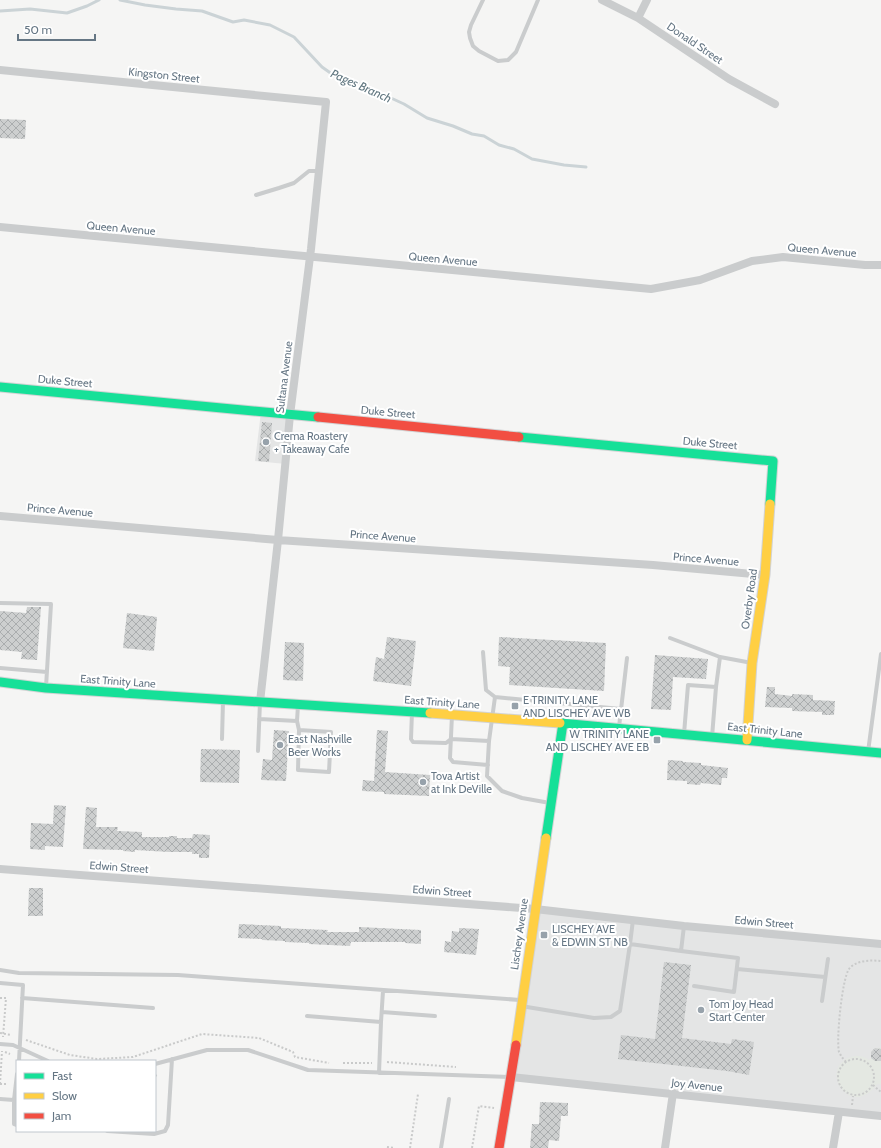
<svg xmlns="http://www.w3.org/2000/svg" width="881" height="1148" viewBox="0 0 881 1148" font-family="Cabin,sans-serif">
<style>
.built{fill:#e4e5e5}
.green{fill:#e4e8e2}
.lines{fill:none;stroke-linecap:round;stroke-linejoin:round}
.stream{stroke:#cbd3d6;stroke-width:3}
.building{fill:url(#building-cross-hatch)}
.fast-casing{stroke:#d2d3d4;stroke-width:11}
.slow-casing{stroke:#d2d3d4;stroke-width:11}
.jam-casing{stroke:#d2d3d4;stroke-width:11}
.path{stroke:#c9caca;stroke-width:2;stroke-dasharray:2 2;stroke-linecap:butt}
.lane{stroke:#cacccd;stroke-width:4}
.street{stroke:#cacccd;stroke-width:8}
.fast{stroke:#16e098;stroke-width:9}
.slow{stroke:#ffcf43;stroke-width:9}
.jam{stroke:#f24e42;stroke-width:9}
.poi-dot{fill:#97a2ab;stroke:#fff;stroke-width:1.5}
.labels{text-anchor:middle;stroke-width:4;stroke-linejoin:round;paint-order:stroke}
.street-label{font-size:11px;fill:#657684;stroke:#fff}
.poi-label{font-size:11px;fill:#657684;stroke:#fff;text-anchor:start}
.water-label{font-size:12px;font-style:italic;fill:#617780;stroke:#fff}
</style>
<defs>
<pattern id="building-cross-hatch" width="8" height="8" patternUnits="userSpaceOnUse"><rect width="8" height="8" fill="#cdcfcf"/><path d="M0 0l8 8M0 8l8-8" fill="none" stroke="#aaadae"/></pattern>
</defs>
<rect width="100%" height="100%" fill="#f5f5f4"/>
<!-- built -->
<path class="built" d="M261 412 290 415 286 464 255 461Z
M535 909 881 944V1117L511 1077Z"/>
<!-- green -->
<path class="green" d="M876 1048H881V1084H877C851 1121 817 1068 851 1057 857 1055 864 1056 869 1060L871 1058V1052Z"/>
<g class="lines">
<!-- stream -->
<path class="stream" d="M120 0 145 5 176 9 202 11 233 22 244 20 270 25 294 37 322 67 339 79 354 81 404 104 427 118 453 126 472 134 484 136 499 145 514 149 532 159 564 165 586 167
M0 11 30 9 67 13 87 6 99 0"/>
</g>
<!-- building -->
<path class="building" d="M0 119 26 120 25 139 0 138Z
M262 422 272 423 269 462 258 461Z
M27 607H41L37 660 21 659 22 652 0 650V611L26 613Z
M127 613 157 617 154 651 123 648Z
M387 637 416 641 411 686 373 681 376 657 384 659Z
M499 637 606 643 604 691 509 685 510 667 498 666Z
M285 642 304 643 303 681 283 680Z
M655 655 708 659 706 679 673 677 671 710 651 709Z
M767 687H775V694L792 696V694L813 695V700L835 701 834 715H822V712L792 711V708L765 707Z
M274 730 289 731 286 781 261 780 263 759 272 760Z
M377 730 388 731 385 772 430 775 429 796 384 794V792L362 791 363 780 374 781Z
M201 749 240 750 239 783 200 782Z
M668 760 683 761V762L701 763V765L728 768 727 778H722L721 785 701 783 700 785 687 784V781L667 780Z
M54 805 66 806 63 847 45 846V850L30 849 31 823 53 824Z
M86 807 97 808 96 827H118L117 831 142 832V837H169V836H177V838H192L193 834 210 835 209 858H199V854H192V852H169L135 850V852L123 851V850L83 849Z
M29 888H43V916H28Z
M239 924 281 926V928L328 930 327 932H359V927L421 930V944L405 943V942H351L350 946 309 944V943L285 942V941L262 940V939L238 938Z
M459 928 479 929 476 955 444 952 445 941 451 942 452 931 459 932Z
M664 962 691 965 682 1038 731 1044 732 1039 754 1042 749 1075 727 1071 618 1059 621 1035 655 1039Z
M875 1048 881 1049V1061H875L871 1058V1052Z
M540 1102 568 1103V1116H561L559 1141 549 1140 548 1148H530L532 1124H539Z"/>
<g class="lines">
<!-- fast casing -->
<g class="fast-casing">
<path id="fast" d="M0 387 318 417
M519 437 773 461 770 504
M0 682 46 688 430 713
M560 723 881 753
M546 838 563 723"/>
</g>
<!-- slow casing -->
<g class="slow-casing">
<path id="slow" d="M430 713 560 723
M747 740 752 663 765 575 770 504
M516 1045 546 838"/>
</g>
<!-- jam casing -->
<g class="jam-casing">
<path id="jam" d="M318 417 519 437
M499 1148 516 1045"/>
</g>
<!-- path -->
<path class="path" d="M0 998H6L3 1037
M0 1033 11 1035
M26 1040 70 1055 97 1059 133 1057 202 1034 259 1038 293 1052 295 1057 329 1063
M5 1052 10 1054
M838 1077a18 18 0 1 1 36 0a18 18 0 1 1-36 0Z
M387 1062 456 1067
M846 1062C843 1059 841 1056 839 1052 836 1040 842 979 849 969 856 960 871 960 881 961
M343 1063H372
M155 1076 157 1075
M0 1084 2 1051
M0 1084H6
M873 1085 881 1092
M852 1105 853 1096
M387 1147 394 1148
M410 1148 418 1094
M472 1148 479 1106 494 1108"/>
<!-- lane -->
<path class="lane" d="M483 0 471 25 469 32 470 38 473 46 479 51 498 61 508 60 516 52 538 0
M256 195 279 188 294 183 309 171H319
M0 603 51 604 46 687
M670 638 720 657 752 663
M483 652 486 690 495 697 621 709
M0 668 47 672
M716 687 720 657
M298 705 297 721 299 730 298 770 329 772 331 732 299 730
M412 712 411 739 413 742 446 743 451 739 489 741 487 776 502 791 522 798 550 803
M452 715 450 758 453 762 488 765
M259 719 297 721
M619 727 627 658
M684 734 688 685 716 687 712 737
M222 739 223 701
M489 741 495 697
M258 751 260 702
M868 752 881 654
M633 920 630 944 681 951 684 926
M681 951 738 958 734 992 694 986
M737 969 825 977
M0 970 19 973 178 975 520 1000
M0 983 23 985 19 1061
M22 998 153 1008
M822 1001 828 959
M521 1006 594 1018 611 1017 620 1011 630 944
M382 1012 435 1016
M307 1016 381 1022 379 1073
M381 1022 383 991
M0 1044 13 1045 48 1061
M155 1064 207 1050H248L308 1070 510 1077
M0 1099 14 1100 17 1074
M14 1100V1124L17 1125
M107 1131 154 1134 165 1131 168 1125 172 1059
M441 1148 449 1099"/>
<!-- street -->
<path class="street" d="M602 0 638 18 729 79 775 104
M638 18 647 0
M0 70 326 102 311 249 290 415 278 540 260 702
M0 227 651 289 700 280 752 261 783 257 865 265H881
M0 516 278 540 653 565 765 575
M0 869 535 909 684 926 881 944
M511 1077 881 1116
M665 1148 673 1093
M833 1148 839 1112"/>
<!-- fast -->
<use href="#fast" class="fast"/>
<!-- slow -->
<use href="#slow" class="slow"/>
<!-- jam -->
<use href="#jam" class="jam"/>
</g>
<!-- markers -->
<g class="poi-dot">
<circle cx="266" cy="442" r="4"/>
<rect x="511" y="702" width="8" height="8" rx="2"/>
<rect x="653" y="736" width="8" height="8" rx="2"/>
<circle cx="280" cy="745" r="4"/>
<circle cx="423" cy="782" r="4"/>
<rect x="540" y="931" width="8" height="8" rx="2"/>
<circle cx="701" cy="1010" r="4"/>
</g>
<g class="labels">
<!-- street labels -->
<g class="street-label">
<text transform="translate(695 43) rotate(34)" y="4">Donald Street</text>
<text transform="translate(164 75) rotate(6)" y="4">Kingston Street</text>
<text transform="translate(121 228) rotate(5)" y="4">Queen Avenue</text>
<text transform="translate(822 250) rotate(5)" y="4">Queen Avenue</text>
<text transform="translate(443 259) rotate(5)" y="4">Queen Avenue</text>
<text transform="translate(284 377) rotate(-83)" y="4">Sultana Avenue</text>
<text transform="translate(65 381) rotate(5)" y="4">Duke Street</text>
<text transform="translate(388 412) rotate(5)" y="4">Duke Street</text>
<text transform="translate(710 443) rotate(5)" y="4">Duke Street</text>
<text transform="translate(60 510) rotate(5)" y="4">Prince Avenue</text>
<text transform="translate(383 536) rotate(4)" y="4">Prince Avenue</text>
<text transform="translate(706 559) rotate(5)" y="4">Prince Avenue</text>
<text transform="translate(749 599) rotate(-82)" y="4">Overby Road</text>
<text transform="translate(118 681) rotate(4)" y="4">East Trinity Lane</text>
<text transform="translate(442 702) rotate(4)" y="4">East Trinity Lane</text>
<text transform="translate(765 730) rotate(6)" y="4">East Trinity Lane</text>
<text transform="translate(119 867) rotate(4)" y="4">Edwin Street</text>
<text transform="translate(442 891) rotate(4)" y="4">Edwin Street</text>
<text transform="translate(764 922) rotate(5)" y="4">Edwin Street</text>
<text transform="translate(519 934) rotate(-82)" y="4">Lischey Avenue</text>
<text transform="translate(697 1085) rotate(6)" y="4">Joy Avenue</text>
</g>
<!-- poi labels -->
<g class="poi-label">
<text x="274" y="440">Crema Roastery<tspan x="274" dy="13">+ Takeaway Cafe</tspan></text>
<text x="523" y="704">E TRINITY LANE<tspan x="523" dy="13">AND LISCHEY AVE WB</tspan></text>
<text x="649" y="738" text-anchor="end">W TRINITY LANE<tspan x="649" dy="13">AND LISCHEY AVE EB</tspan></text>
<text x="288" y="743">East Nashville<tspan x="288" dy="13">Beer Works</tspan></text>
<text x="431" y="780">Tova Artist<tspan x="431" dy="13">at Ink DeVille</tspan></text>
<text x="552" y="933">LISCHEY AVE<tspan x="552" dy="13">&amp; EDWIN ST NB</tspan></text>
<text x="709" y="1008">Tom Joy Head<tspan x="709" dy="13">Start Center</tspan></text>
</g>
<!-- water labels -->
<g class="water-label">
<text transform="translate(361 86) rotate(24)" y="4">Pages Branch</text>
</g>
</g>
<!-- legend -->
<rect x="16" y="1060" width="140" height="72" fill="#ffffff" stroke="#c1c8ce"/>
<rect x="24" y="1073" width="20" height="6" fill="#16e098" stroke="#c1c8ce"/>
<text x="52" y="1080" font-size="12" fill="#657684">Fast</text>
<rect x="24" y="1093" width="20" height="6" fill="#ffcf43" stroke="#c1c8ce"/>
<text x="52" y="1100" font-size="12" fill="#657684">Slow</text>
<rect x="24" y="1113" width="20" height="6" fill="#f24e42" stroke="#c1c8ce"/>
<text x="52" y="1120" font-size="12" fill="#657684">Jam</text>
<!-- scale -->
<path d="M18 34v6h77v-6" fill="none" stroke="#657684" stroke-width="2"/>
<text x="24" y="34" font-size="12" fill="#657684" stroke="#ffffff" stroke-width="3" paint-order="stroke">50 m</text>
</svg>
